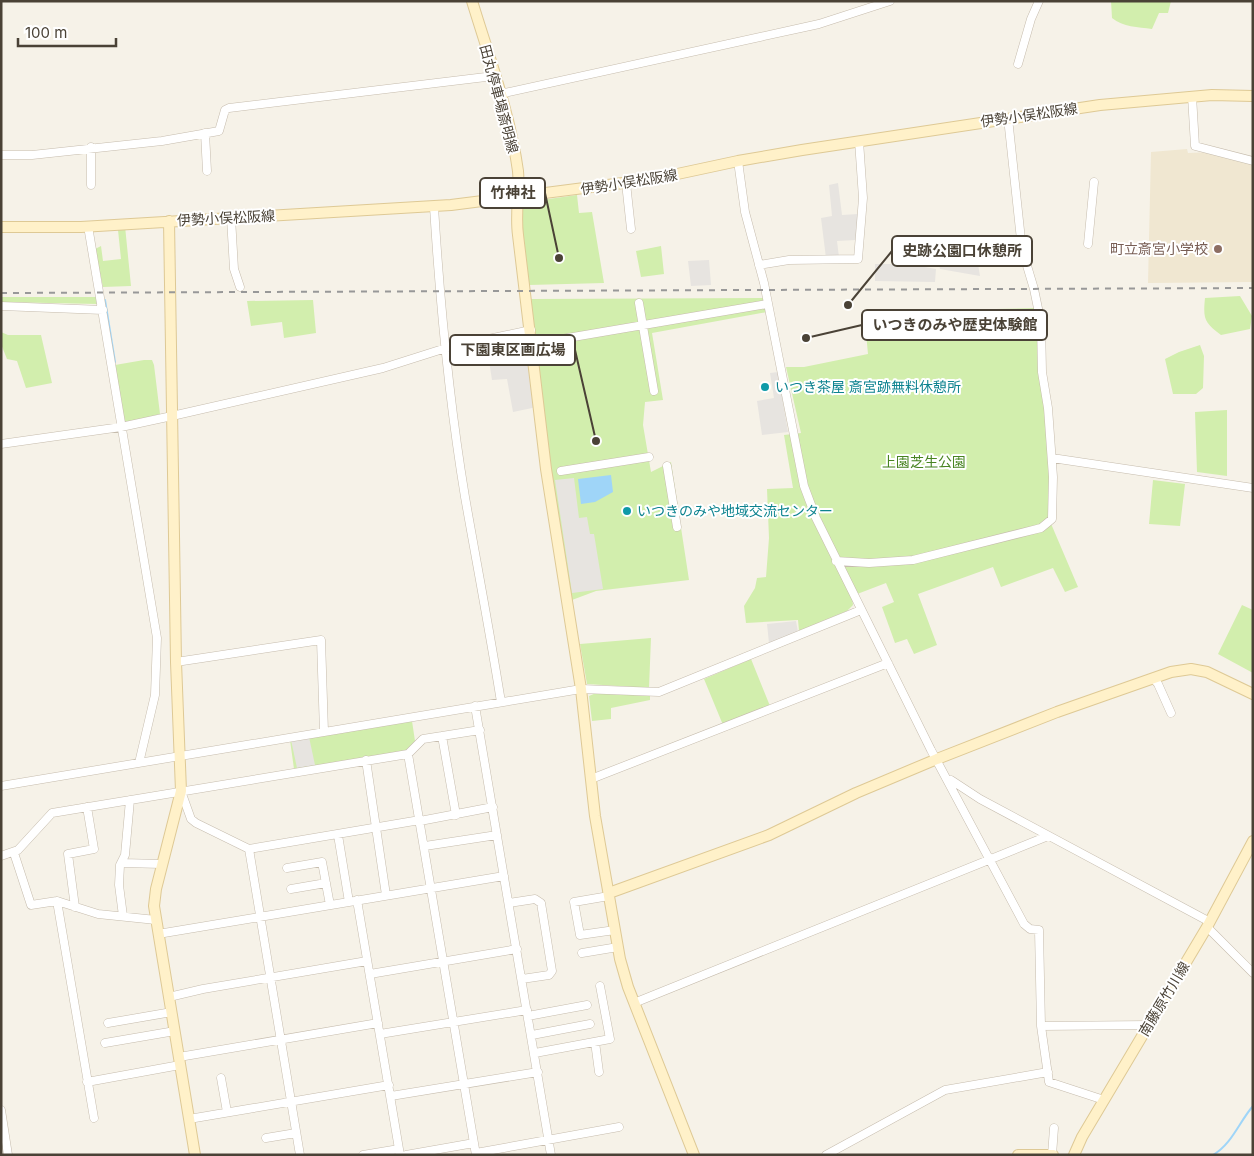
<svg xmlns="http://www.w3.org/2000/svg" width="1254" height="1156" viewBox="0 0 1254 1156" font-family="Inter,'Noto Sans JP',sans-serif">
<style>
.education{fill:#f0e7d1}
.green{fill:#d2eead}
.parking{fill:#e7e4e0}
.water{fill:#9fd5f8}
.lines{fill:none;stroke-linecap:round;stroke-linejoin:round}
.stream{stroke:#9fd5f8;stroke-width:2}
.street-casing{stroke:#c6bcad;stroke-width:9}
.secondary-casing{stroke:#dec995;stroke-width:12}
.street{stroke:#fff;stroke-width:8}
.secondary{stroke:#fff1c9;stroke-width:10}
.rail{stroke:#989898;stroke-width:2;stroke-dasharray:6 6;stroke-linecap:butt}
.education-dot{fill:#8d6e63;stroke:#fff;stroke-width:2}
.culture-dot{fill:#0f9aa8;stroke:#fff;stroke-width:2}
.labels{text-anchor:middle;stroke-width:4;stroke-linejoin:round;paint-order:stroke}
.street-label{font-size:14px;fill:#4a4236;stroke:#fff}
.education-label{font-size:14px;fill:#785e54;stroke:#fff;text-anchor:end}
.culture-label{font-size:14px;fill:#0d838f;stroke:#fff;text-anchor:start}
.park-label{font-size:14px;fill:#488422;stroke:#fff}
.leader{fill:none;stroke:#4a4236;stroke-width:2}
.callout-dot{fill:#4a4236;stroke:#fff;stroke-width:2}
.callout{fill:#fff;stroke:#4a4236;stroke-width:2}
.callout-label{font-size:15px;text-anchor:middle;font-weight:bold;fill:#4a4236}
</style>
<rect width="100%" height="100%" fill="#f6f2e8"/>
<!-- education -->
<path class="education" d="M1187 149 1188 153 1212 152 1253 164V282L1148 283 1151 152Z"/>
<!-- green -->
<path class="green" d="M1111 1H1171L1168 13H1159L1152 29C1138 27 1123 27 1112 18Z
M577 195 579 213 592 212 604 283 529 285 520 210 528 202Z
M125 226 131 286 103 287 95 249 101 246 103 261 121 259 118 230Z
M661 246 664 274 641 277 636 251Z
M1240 296 1252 316 1250 329 1221 335C1204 322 1203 319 1205 298Z
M1 297H97L98 304 1 302Z
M764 298 767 312 652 333 663 400 645 402 643 425 651 472 671 462 689 580 596 591 572 600 552 479 531 299Z
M313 300 316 333 284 338 282 322 251 326 247 301Z
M1034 308 1051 476 1049 519 1078 587 1065 592 1053 568 1001 587 993 567 918 594 937 645 914 654 907 639 895 643 882 607 894 602 886 583 852 596 853 605 847 611 799 631 798 620 746 623 744 606 755 588 757 578 766 577 769 538 767 489 793 488 784 435 801 433 786 367H804L868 354 864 312Z
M1 332 8 335H41L52 383 26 388 17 361 7 359 1 344Z
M1200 345 1204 356 1203 388 1196 394H1173L1165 359 1179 352Z
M144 360H152L154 365 160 414 124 424 115 365Z
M1227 410V476L1197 472 1195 412Z
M1153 480 1185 484 1180 526 1149 524Z
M1242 605 1253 610V673L1218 654Z
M651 638 649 688 587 684 580 644Z
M751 659 770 706 723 725 704 679Z
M596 693 650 696V700L611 708V719L592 721 589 696Z
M412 721 415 741 408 750 294 769 290 740Z"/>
<!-- parking -->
<path class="parking" d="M838 183 842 215 858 214 856 240 837 241 839 257 826 258 821 218 832 216 829 185Z
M977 258 980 276 940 269 939 264Z
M709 260 711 285 691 286 688 261Z
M875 264H908L936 269 935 282 875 281Z
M525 334 537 407 513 412 507 379 492 380 486 342Z
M778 372 788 432 762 435 757 401 774 398 770 373Z
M574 478 579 518 587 517 590 534H594L603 589 572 593 555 480Z
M796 621 798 632 769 643 767 624Z
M309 737 315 765 297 768 291 740Z"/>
<!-- water -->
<path class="water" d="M611 475 613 492 595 502 581 504 578 479Z"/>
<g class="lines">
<!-- stream -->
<path class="stream" d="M105 300 115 362
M1213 1155C1232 1144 1239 1122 1253 1106"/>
<!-- street casing -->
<g class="street-casing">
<path id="street" d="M1018 64 1031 19 1039 1
M500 94 819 24 890 1
M1192 96 1195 146 1253 161
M205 133 207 171
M91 147V185
M1 155H32L162 141 219 131 225 110 229 108 494 76
M738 161 745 212 764 283 804 486 816 518 931 750 1024 924 1030 929 1039 930 1041 1026 1049 1082 1104 1100
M626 183 631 229
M434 207C440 303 449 401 465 497 477 565 490 633 501 702
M231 218 234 269 240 287
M88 226 157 638 155 695 139 763
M1088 244 1094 182
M759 265 789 260 858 259 863 198 859 141
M639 303 654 391
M1 306 103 310
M532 344 767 304
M1 444 121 427 172 416 383 368 446 348 531 330
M1052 458 1253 488
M667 466 677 527
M561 471 649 457
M836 561 869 563 913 560 1041 528 1052 519 1053 477 1048 408 1042 372 1041 323 1034 289 1022 249 1008 118
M176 662 321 640 324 732
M1153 678 1158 684 1171 713
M475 706 551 1155
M442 736 456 815
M408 754 476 1155
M366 760 386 895
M591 779 888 663
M951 780 980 799 1210 922
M1 786 581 689 659 692 861 610
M181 791 191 819 196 823 249 849 420 820
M420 821 493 807
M338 835 349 902
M425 846 497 835
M249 849 300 1155
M14 853 31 905 57 901 98 914 156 920
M1 856 18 850 52 813 408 754 423 739 480 730
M122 863 162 864
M287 868 322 862 330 905
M291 889 326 883
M609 896 574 902 580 935 615 930
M357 900 400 1155
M57 901 94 1118
M509 903 535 899 541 903 552 971 549 975 522 979
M75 907 68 854 94 849 87 807
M123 916 119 885 120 865 125 855 130 800
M1207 927 1253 973
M158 934 504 876
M582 953 618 947
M370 974 517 949
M169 997 203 989 367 961
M634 1003 1048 836
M528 1016 587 1005
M108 1023 172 1012
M1041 1026 1149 1025
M380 1034 527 1010
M532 1035 590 1024
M595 1042 599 1072
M105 1043 175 1031
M535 1053 610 1039 600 986
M179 1057 378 1023
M221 1078 227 1112
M87 1082 180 1065
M391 1096 538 1072
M1 1110 8 1155
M189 1119 389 1085
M266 1138 296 1133
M476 1153 619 1127
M363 1155 399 1149
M406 1155 474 1143
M826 1155 945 1090 1048 1072
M1052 1155 1054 1128"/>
</g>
<!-- secondary casing -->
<g class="secondary-casing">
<path id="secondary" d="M472 1C489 57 510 113 518 171 520 191 515 213 518 235L546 469 581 689 595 816 620 959 628 987 694 1155
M169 221 176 662 181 791 156 889 154 906 195 1155
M1 227H81L451 205 654 179 738 161 802 150 1100 105 1212 95 1253 96
M609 893 769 835 856 793 937 759 1057 712 1171 672 1191 669 1207 672 1253 694
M1018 1155H1053
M1074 1155 1082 1137 1207 927 1253 841"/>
</g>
<!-- street -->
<use href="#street" class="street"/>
<!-- secondary -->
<use href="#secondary" class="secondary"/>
<!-- rail -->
<path class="rail" d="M1 293 1253 288"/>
</g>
<!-- markers -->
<circle class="education-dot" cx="1218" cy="249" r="5"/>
<g class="culture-dot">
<circle cx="765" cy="387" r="5"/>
<circle cx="627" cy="511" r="5"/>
</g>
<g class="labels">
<!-- street labels -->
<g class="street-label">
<text transform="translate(499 99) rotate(75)" y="5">田丸停車場斎明線</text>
<text transform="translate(1029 115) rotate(-8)" y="5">伊勢小俣松阪線</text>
<text transform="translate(629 182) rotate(-9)" y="5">伊勢小俣松阪線</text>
<text transform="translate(226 218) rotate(-3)" y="5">伊勢小俣松阪線</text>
<text transform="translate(1164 999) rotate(-59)" y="5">南藤原竹川線</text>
</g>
<!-- education labels -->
<g class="education-label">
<text x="1208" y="254">町立斎宮小学校</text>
</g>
<!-- culture labels -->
<g class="culture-label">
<text x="775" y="392">いつき茶屋 斎宮跡無料休憩所</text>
<text x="637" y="516">いつきのみや地域交流センター</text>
</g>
<!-- park labels -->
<g class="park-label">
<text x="924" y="467">上園芝生公園</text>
</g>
</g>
<!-- callouts -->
<path class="leader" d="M559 258L545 193M848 305L892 251M806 338L862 325M596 441L575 350"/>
<g class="callout-dot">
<circle cx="559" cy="258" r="5"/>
<circle cx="848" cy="305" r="5"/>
<circle cx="806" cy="338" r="5"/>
<circle cx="596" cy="441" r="5"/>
</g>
<g class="callout">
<rect x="480" y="178" width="65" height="30" rx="5"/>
<rect x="892" y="236" width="140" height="30" rx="5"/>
<rect x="862" y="310" width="185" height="30" rx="5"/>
<rect x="450" y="335" width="125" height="30" rx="5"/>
</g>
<g class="callout-label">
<text x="513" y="198">竹神社</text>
<text x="962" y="256">史跡公園口休憩所</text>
<text x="955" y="330">いつきのみや歴史体験館</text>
<text x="513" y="355">下園東区画広場</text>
</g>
<!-- border -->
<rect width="1254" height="1156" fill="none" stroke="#4a4236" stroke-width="5"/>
<!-- scale -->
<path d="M18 38v8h98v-8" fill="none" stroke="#4a4236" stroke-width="2.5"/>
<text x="25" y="38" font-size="15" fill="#4a4236" stroke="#ffffff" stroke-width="4" paint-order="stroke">100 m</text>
</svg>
